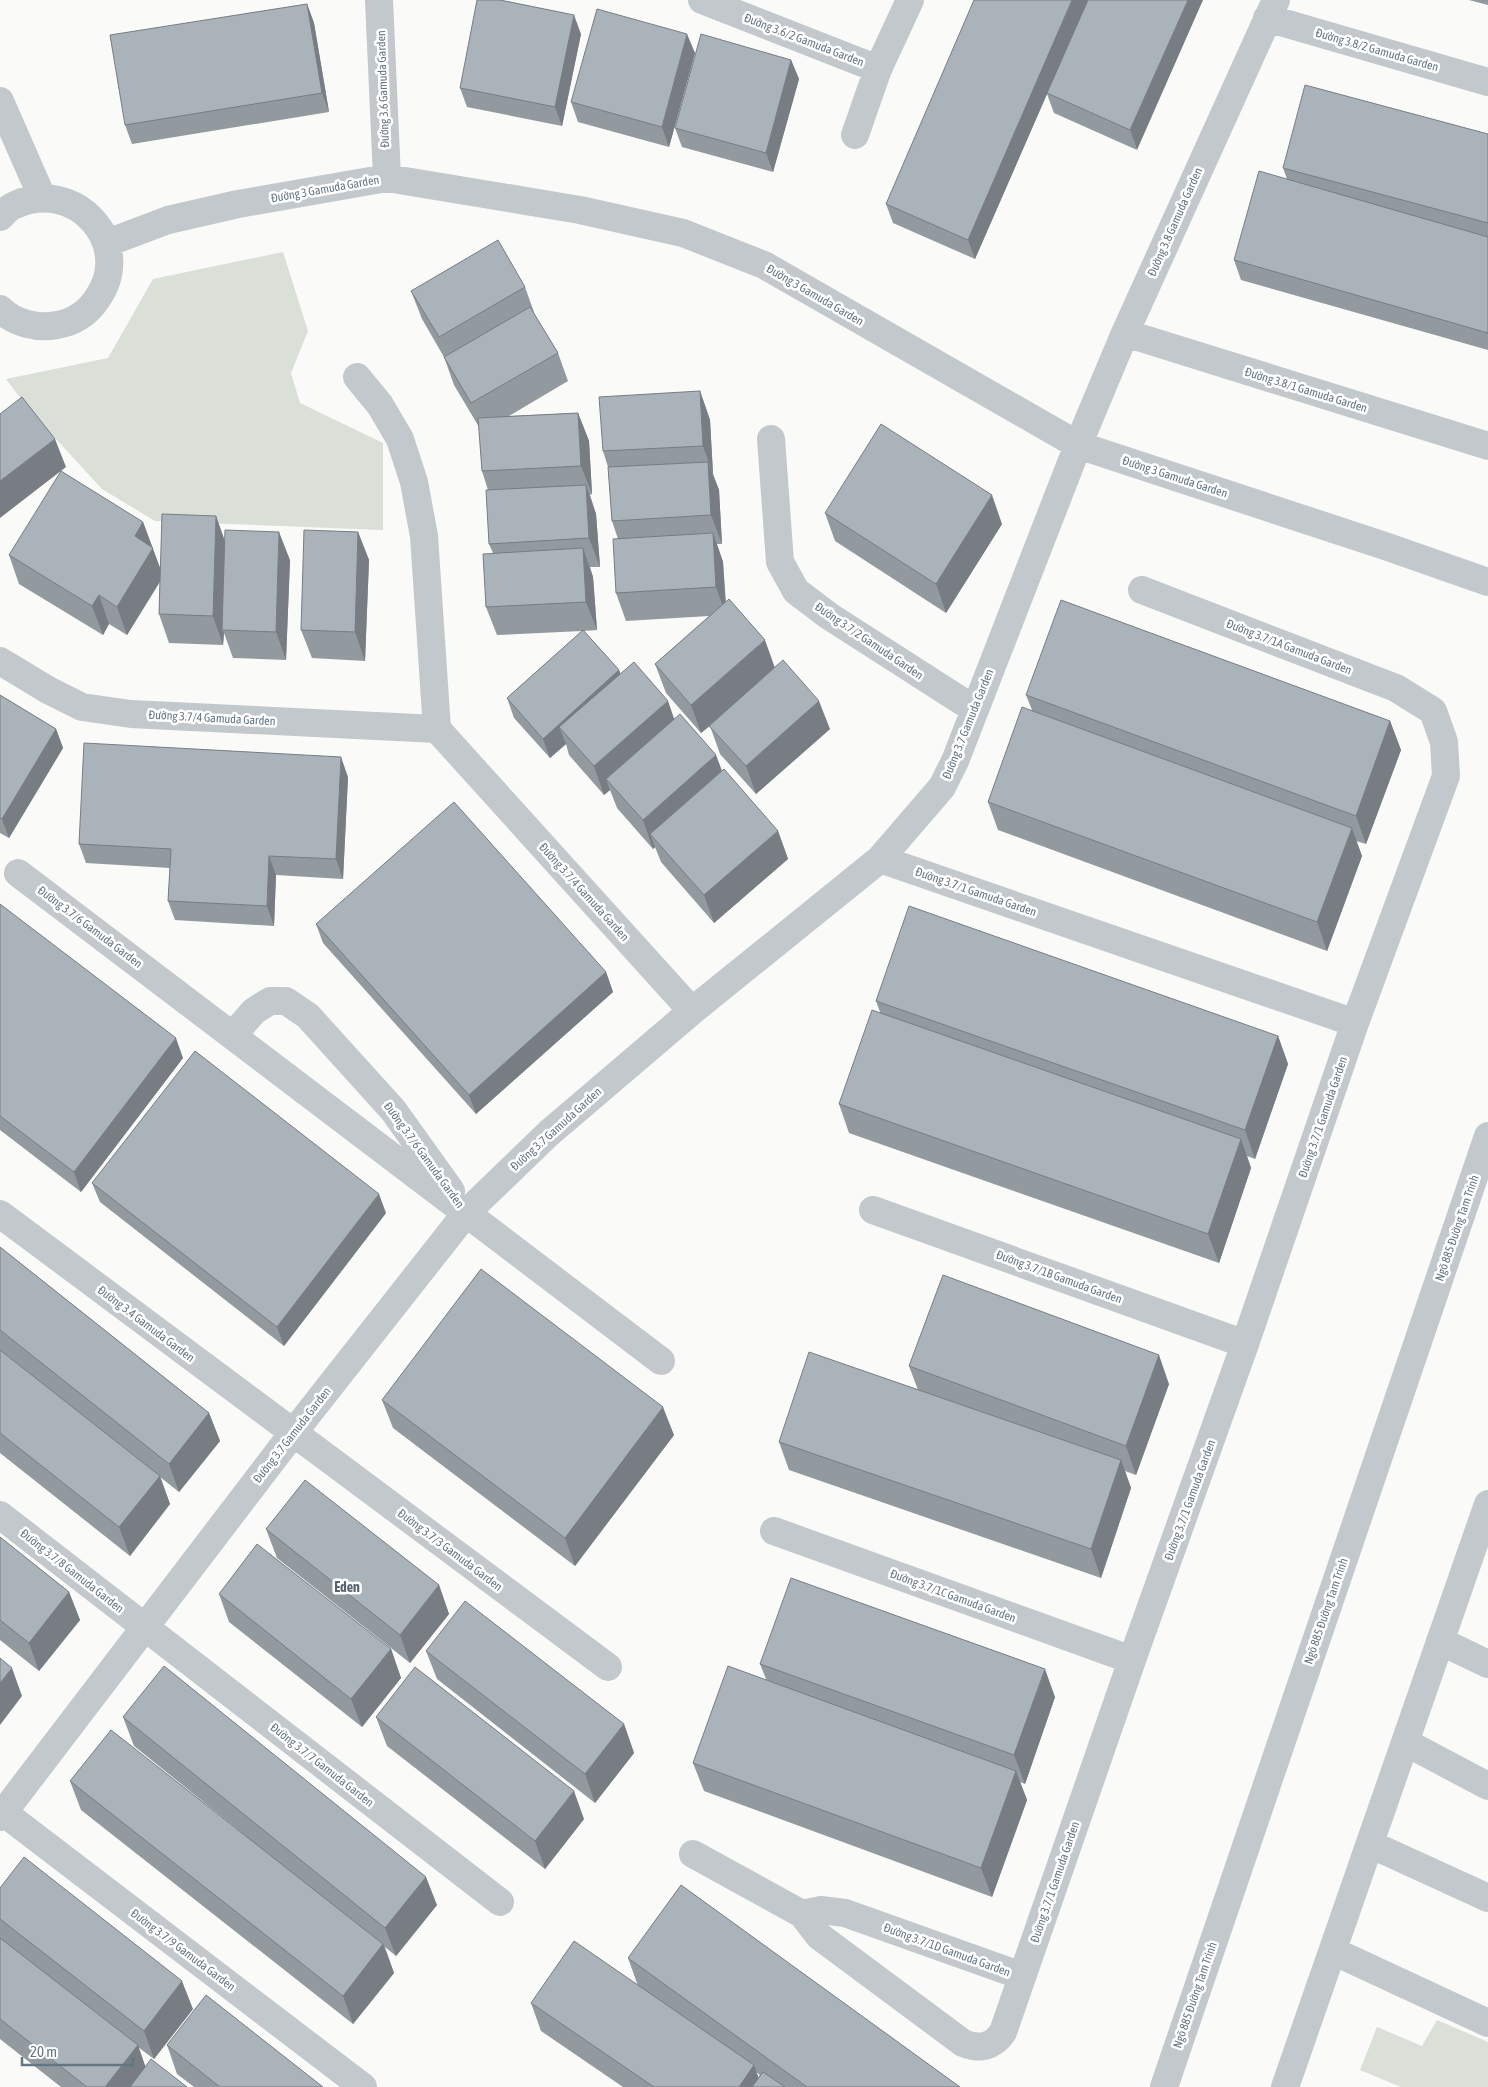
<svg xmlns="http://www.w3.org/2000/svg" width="1488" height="2087" viewBox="0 0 1488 2087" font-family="'Asap Condensed',sans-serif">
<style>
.green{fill:#dadfd7}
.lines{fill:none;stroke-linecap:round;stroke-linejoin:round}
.minor{stroke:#c3c8cc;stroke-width:28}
.wall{fill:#929a9f;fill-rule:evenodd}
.shaded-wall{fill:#777d82}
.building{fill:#aab3b9;stroke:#777d82}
.labels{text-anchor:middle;stroke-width:5;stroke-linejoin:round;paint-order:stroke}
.street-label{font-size:12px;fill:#657683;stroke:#fff}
.neighbourhood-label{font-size:14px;font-weight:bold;fill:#57646e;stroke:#fff}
</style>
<rect width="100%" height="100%" fill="#fafaf8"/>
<!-- green -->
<path class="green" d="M283 252 308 331 291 373 300 403 383 443V530L155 521 102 489 31 412 6 379 108 358 153 279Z
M1437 2020 1488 2042V2087H1401L1360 2070 1377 2027 1422 2046Z"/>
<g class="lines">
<!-- minor -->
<path class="minor" d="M379 0 387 178
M702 0 878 69
M1267 18 1488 82
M0 101 42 197
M855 135 878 69 910 0
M0 217C4 213 9 207 15 205 75 177 136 244 97 299 87 314 74 322 57 325 37 329 14 323 0 309
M107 243 168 220 238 204 387 178 580 210 683 233 764 265 1078 445 1385 546 1488 582
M1125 333 1488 446
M357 377 380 405 400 439 414 482 424 536 437 729 692 1011
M771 439 780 562 796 591 829 616 974 709
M0 661 48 690 82 707 131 714 437 729
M880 859 1355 1023
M18 873 661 1361
M233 1035 254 1011 270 1001H286L308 1016 393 1110 451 1191
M873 1210 1245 1344
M0 1214 608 1667
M0 1515 500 1902
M774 1531 1132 1660
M1440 1641 1488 1664
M1405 1742 1488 1786
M0 1810 363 2087
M0 1817 293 1433 467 1212 549 1133 692 1011 880 859 942 787 955 761 1078 445 1125 333 1276 0
M1370 1844 1488 1898
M693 1854 802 1914 819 1936 963 2043C979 2050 993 2047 1003 2032L1132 1660 1245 1344 1355 1023 1446 776 1444 742 1433 711 1396 688 1142 590
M802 1914 821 1910 845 1913 1022 1976
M1333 1951 1488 2023
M1164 2087 1488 1136
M1285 2087 1488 1504"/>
</g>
<!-- wall -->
<path class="wall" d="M1088 0 1137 150 1054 113 1047 94 975 259 893 223 886 204Z
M1469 0H1488V5Z
M307 4 314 23 329 112 132 144 125 125Z
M581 34 562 126 467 107 460 88Z
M695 53 669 147 578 122 571 102Z
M791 60 799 79 773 172 682 147 675 128Z
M1488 134V350L1241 280 1234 260 1287 179 1283 168Z
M525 287 535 315 558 353 568 381 509 416 578 413 589 441 592 494 590 495 596 514 600 567H590L593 577 597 630 584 631 619 670 620 673 674 720 778 831 788 859 714 923 661 862 655 847 653 849 617 808 610 790 604 795 569 755 566 744 550 758 514 718 507 698 582 631 497 635 486 607 493 553 489 544 488 490 482 471 479 427 454 385 444 357 422 319 411 291Z
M700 391 710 420 713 474 719 490 722 544H717L723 562 726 602 775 668 830 729 756 794 720 754 710 726 701 733 666 693 655 664 709 616 626 621 616 593 618 539 612 521 608 467 603 451Z
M825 513 1002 524 946 613 835 541Z
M216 516 225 541 290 560 286 660 233 658 224 633 223 645 169 643 159 614 160 582 127 635 109 624 103 635 19 584 9 555 143 522 160 568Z
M358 532 369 560 365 661 312 658 301 630Z
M0 695 56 729 63 748 9 838 0 833Z
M1026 695 1390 721 1401 750 1366 844 1356 841 1362 856 1327 951 998 830 988 802 1032 710Z
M348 777 343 879 276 875 274 926 175 920 168 901 170 868 86 863 79 844Z
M0 904 183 1058 81 1192 0 1130Z
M316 924 606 972 613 992 476 1114 323 943Z
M876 1001 1278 1036 1288 1064 1255 1159 1247 1156 1251 1168 1219 1263 849 1133 839 1104 880 1012Z
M92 1183 386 1213 284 1346 100 1202Z
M0 1247 209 1413 220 1441 179 1492 160 1477 170 1504 130 1556 0 1453Z
M909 1366 1169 1384 1136 1475 1125 1471 1131 1488 1101 1578 789 1470 779 1442 918 1390Z
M382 1400 674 1435 575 1566 393 1428Z
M266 1529 439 1585 449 1614 410 1663 277 1558Z
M0 1537 69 1592 80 1620 39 1671 0 1640Z
M219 1594 391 1649 401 1678 362 1727 229 1622Z
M426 1651 624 1724 634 1753 595 1803 437 1679Z
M760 1664 1055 1697 1025 1784 1020 1782 1027 1800 992 1897 704 1791 693 1763 766 1679Z
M123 1717 437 1905 396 1956 385 1947 394 1973 353 2024 81 1810 70 1781 241 1832 134 1746Z
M376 1717 584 1819 545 1869 387 1746Z
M0 1888 193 2009 154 2059 138 2047 145 2066 187 2087H61L0 2039Z
M628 1958 960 2087H623L541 2031 531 2003 638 1986ZM756 2072 760 2075 758 2078Z
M167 2045 323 2087H194L177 2074Z"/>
<!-- shaded-wall -->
<path class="shaded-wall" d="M1072 0H1088L975 259 968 240Z
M1188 0H1203L1137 150 1130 130Z
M307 4 314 23 329 112 322 93Z
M574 15 581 34 562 126 555 107Z
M687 34 695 53 669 147 662 127Z
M791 60 799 79 773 172 766 153Z
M700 391 710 420 713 474 703 446Z
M578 413 589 441 592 494 581 466Z
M55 439 66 467 0 518V481Z
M708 462 719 490 722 544 711 515Z
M586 485 596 514 600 567 589 538Z
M992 495 1002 524 946 613 936 584Z
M216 516 226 545 222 630 224 633 223 645 213 616Z
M143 522 163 576 127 635 117 607 135 536Z
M279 532 290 560 286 660 276 632Z
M358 532 369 560 365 661 355 632Z
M713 533 723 562 726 615 716 587Z
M583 548 593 577 597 630 586 602Z
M99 595 109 624 103 635 92 606Z
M765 640 775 668 701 733 691 705Z
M619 670 626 690 559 727 566 744 550 758 543 739Z
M668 701 678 730 606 779 610 790 604 795 594 766Z
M819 701 830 729 756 794 746 766Z
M1390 721 1401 750 1366 844 1356 816Z
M56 729 63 748 9 838 2 819Z
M716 755 727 784 650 834 655 847 653 849 643 820Z
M341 757 348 777 343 879 336 859Z
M1352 828 1362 856 1327 951 1317 922Z
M778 831 788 859 714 923 704 895Z
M269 856 276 875 274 926 267 906Z
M606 972 613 992 476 1114 469 1095Z
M1278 1036 1288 1064 1255 1159 1245 1130Z
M176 1038 183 1058 81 1192 74 1172Z
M1241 1139 1251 1168 1219 1263 1208 1234Z
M379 1194 386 1213 284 1346 277 1327Z
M1159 1355 1169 1384 1136 1475 1126 1446Z
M663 1407 674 1435 575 1566 565 1538Z
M209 1413 220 1441 179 1492 169 1464Z
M1121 1460 1131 1488 1101 1578 1091 1549Z
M160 1476 170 1504 130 1556 119 1527Z
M439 1585 449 1614 410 1663 400 1635Z
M69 1592 80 1620 39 1671 29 1643Z
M391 1649 401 1678 362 1727 351 1699Z
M12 1668 22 1696 0 1725V1683Z
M1045 1669 1055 1697 1025 1784 1014 1755Z
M624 1724 634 1753 595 1803 585 1774Z
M1016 1771 1027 1800 992 1897 981 1868Z
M574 1791 584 1819 545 1869 535 1841Z
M426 1877 437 1905 396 1956 385 1928Z
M383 1944 394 1973 353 2024 343 1996Z
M182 1981 193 2009 154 2059 144 2031Z
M138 2045 148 2074 138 2087H105Z
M754 2065 762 2087H739Z"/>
<!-- building -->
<path class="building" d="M477 0H500L574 15 555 107 460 88Z
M974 0H1072L968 240 886 204Z
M1088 0H1188L1130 130 1047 93Z
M307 4 322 93 125 125 110 35Z
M597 9 687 34 662 127 571 102Z
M701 34 791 60 766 153 675 128Z
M1305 85 1488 134V223L1283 168Z
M1259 171 1488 237V333L1234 260Z
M498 240 525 287 439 337 411 291Z
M530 307 558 353 471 403 444 357Z
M700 391 703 446 603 451 599 397Z
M22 397 55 439 0 481V414Z
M578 413 581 466 482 471 478 418Z
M881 424 992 495 936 584 825 513Z
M708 462 711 515 612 521 608 467Z
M61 471 143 522 135 536 153 548 117 607 99 595 92 606 9 555Z
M586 485 589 538 489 544 486 490Z
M162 514 216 516 213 616 159 614Z
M225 530 279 532 276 632 222 630Z
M304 530 358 532 355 632 301 630Z
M713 533 716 587 616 593 613 539Z
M583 548 586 602 486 607 483 554Z
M729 599 765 640 691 705 655 664Z
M1061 600 1390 721 1356 816 1026 695Z
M583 630 619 670 543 739 507 698Z
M783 660 819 701 746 766 709 726Z
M634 662 668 701 594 766 559 727Z
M0 695 56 729 2 819 0 818Z
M1022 707 1352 828 1317 922 988 802Z
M680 714 716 755 643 820 606 779Z
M84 743 341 757 336 859 269 856 267 906 168 901 171 849 79 844Z
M724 769 778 831 704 895 650 834Z
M454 802 606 972 469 1095 316 924Z
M0 904 176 1038 74 1172 0 1116Z
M909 906 1278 1036 1245 1130 876 1001Z
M872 1010 1241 1139 1208 1234 839 1104Z
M195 1051 379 1194 277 1327 92 1183Z
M0 1247 209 1413 169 1464 0 1330Z
M481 1269 663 1407 565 1538 382 1400Z
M943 1275 1159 1355 1126 1446 909 1366Z
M0 1350 160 1476 119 1527 0 1433Z
M809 1352 1121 1460 1091 1549 779 1442Z
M305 1480 439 1585 400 1635 266 1529Z
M0 1537 69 1592 29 1643 0 1620Z
M257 1544 391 1649 351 1699 219 1594Z
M791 1578 1045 1669 1014 1755 760 1664Z
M465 1601 624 1724 585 1774 426 1651Z
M0 1658 12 1668 0 1683Z
M164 1666 426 1877 385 1928 123 1717Z
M728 1666 1016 1771 981 1868 693 1763Z
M415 1667 574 1791 535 1841 376 1717Z
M111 1730 383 1944 343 1996 70 1781Z
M24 1857 182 1981 144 2031 0 1919V1888Z
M681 1885 960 2087H807L628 1958Z
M0 1938 138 2045 105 2087H87L0 2019Z
M574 1941 754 2065 739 2087H654L531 2003Z
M206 1995 323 2087H220L167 2045Z
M151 2059 187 2087H130Z
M763 2072 785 2087H752Z"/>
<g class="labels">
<!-- street labels -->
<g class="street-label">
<text transform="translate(804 40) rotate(21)" y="4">Đường 3.6/2 Gamuda Garden</text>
<text transform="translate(1377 50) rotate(16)" y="4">Đường 3.8/2 Gamuda Garden</text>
<text transform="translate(383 89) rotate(-92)" y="4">Đường 3.6 Gamuda Garden</text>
<text transform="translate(325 189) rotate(-10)" y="4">Đường 3 Gamuda Garden</text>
<text transform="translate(1175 222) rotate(-66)" y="4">Đường 3.8 Gamuda Garden</text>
<text transform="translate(815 295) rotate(30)" y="4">Đường 3 Gamuda Garden</text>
<text transform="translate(1306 390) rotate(17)" y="4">Đường 3.8/1 Gamuda Garden</text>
<text transform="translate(1175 477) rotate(18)" y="4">Đường 3 Gamuda Garden</text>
<text transform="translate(869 641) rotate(34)" y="4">Đường 3.7/2 Gamuda Garden</text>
<text transform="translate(1289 647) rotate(21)" y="4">Đường 3.7/1A Gamuda Garden</text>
<text transform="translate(212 718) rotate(3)" y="4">Đường 3.7/4 Gamuda Garden</text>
<text transform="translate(968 724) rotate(-68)" y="4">Đường 3.7 Gamuda Garden</text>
<text transform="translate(584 892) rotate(48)" y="4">Đường 3.7/4 Gamuda Garden</text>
<text transform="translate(976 892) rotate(19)" y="4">Đường 3.7/1 Gamuda Garden</text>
<text transform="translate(90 927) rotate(37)" y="4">Đường 3.7/6 Gamuda Garden</text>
<text transform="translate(1323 1117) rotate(-71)" y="4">Đường 3.7/1 Gamuda Garden</text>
<text transform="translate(556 1129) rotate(-42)" y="4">Đường 3.7 Gamuda Garden</text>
<text transform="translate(424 1155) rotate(54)" y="4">Đường 3.7/6 Gamuda Garden</text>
<text transform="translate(1457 1228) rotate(-71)" y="4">Ngõ 885 Đường Tam Trinh</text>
<text transform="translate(1059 1277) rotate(20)" y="4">Đường 3.7/1B Gamuda Garden</text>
<text transform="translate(146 1324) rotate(37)" y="4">Đường 3.4 Gamuda Garden</text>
<text transform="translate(292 1435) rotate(-52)" y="4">Đường 3.7 Gamuda Garden</text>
<text transform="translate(1190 1500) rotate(-70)" y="4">Đường 3.7/1 Gamuda Garden</text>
<text transform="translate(450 1550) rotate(37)" y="4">Đường 3.7/3 Gamuda Garden</text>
<text transform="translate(72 1571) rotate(38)" y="4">Đường 3.7/8 Gamuda Garden</text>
<text transform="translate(953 1596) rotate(20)" y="4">Đường 3.7/1C Gamuda Garden</text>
<text transform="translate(1326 1611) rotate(-71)" y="4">Ngõ 885 Đường Tam Trinh</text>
<text transform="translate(322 1765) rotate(38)" y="4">Đường 3.7/7 Gamuda Garden</text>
<text transform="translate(1055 1882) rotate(-71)" y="4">Đường 3.7/1 Gamuda Garden</text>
<text transform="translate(183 1950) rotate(37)" y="4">Đường 3.7/9 Gamuda Garden</text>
<text transform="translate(947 1950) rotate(20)" y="4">Đường 3.7/1D Gamuda Garden</text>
<text transform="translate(1195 1995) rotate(-71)" y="4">Ngõ 885 Đường Tam Trinh</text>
</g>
<!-- neighbourhood labels -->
<g class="neighbourhood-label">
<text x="347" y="1592">Eden</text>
</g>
</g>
<!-- scale -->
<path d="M22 2057v8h111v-8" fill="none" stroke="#657683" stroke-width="2.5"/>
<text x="30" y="2057" font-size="15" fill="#657683" stroke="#ffffff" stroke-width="4" paint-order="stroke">20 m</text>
</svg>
